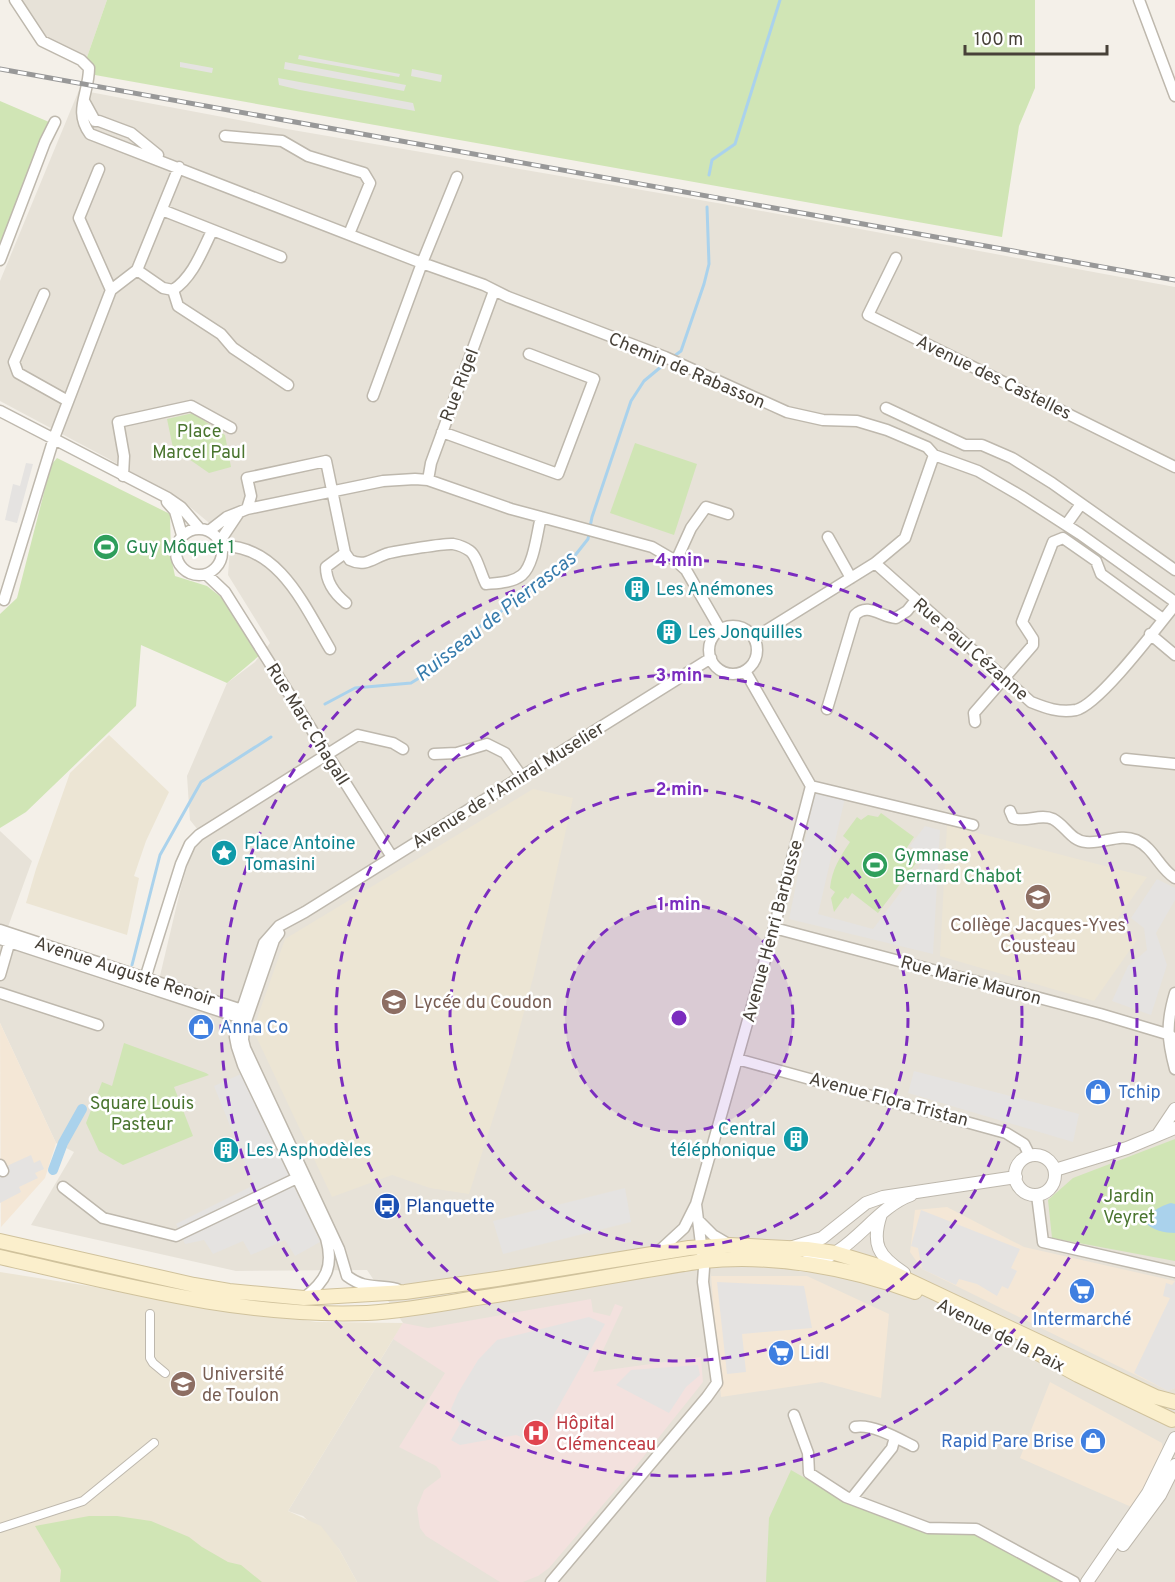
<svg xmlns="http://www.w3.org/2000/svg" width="1175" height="1582" viewBox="0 0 1175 1582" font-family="Overpass,sans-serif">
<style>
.residential{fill:#e7e2d8}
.commercial{fill:#f4e7d6}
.education{fill:#ece5d4}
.medical{fill:#f3e1de}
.green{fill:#d0e5b5}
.parking{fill:#e5e3e1}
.water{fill:#aad2ec}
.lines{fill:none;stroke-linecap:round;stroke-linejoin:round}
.stream{stroke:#aad2ec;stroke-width:3}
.canal{stroke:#aad2ec;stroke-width:10}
.pedestrian-casing{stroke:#beb8ad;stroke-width:10}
.minor-casing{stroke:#beb8ad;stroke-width:13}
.tertiary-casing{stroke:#beb8ad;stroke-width:14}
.secondary-casing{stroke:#d0c29c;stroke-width:16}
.pedestrian{stroke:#fff;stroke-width:8}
.minor{stroke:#fff;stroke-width:10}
.tertiary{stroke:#fff;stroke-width:12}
.secondary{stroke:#fbefcc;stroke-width:14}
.rail-casing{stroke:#989898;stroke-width:5}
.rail{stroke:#fff;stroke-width:3;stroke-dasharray:9;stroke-linecap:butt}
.ring{fill:none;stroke:#7b2cbf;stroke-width:3;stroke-dasharray:10 8}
.labels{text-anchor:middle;stroke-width:5;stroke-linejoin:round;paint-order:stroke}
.street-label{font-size:18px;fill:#474138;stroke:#fff}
.park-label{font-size:18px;fill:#4a752f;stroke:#fff}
.leisure-label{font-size:18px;fill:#27864d;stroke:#fff;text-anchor:start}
.culture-label{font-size:18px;fill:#0d838f;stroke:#fff;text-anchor:start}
.education-label{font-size:18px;fill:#785e54;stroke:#fff;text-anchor:start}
.shop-label{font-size:18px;fill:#366cbe;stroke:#fff;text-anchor:start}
.transit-label{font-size:18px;fill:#164399;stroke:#fff;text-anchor:start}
.health-label{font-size:18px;fill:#be3a42;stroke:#fff;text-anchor:start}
.water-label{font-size:20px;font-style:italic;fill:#387cac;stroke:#fff}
.centre{fill:#7b2cbf;stroke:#fff;stroke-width:3}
.ring-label{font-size:18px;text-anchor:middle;font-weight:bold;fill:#7b2cbf;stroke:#fff;stroke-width:5;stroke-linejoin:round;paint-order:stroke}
</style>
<rect width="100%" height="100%" fill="#f4f0e9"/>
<!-- residential -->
<path class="residential" d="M19 0H107L86 60 45 39Z
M79 90 281 128 729 205 1175 287V1582H357L339 1549 303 1516 288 1511 403 1323 367 1270 236 1271 31 1225 74 1152 56 1143 0 1023V831L32 861 1 946 155 997 181 887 198 830 190 820 187 776 227 683 255 662 270 643 228 575 230 549 208 522 184 502 107 458 0 401V281Z"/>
<!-- commercial -->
<path class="commercial" d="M0 1023 56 1143 45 1178 1 1227Z
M947 1207 1024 1247 1175 1281V1388L1168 1391 922 1269 910 1252 915 1210Z
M711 1276H807L889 1314 881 1398 822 1382 721 1397Z
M1050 1382 1162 1443 1164 1458 1136 1509 1020 1458Z"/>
<!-- education -->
<path class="education" d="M109 735 169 792 146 841 134 876 139 878 127 935 26 903 36 869 70 773Z
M533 789 573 798 534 974 510 1065 469 1194 430 1188 392 1175 332 1197 253 1030 285 939Z
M947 825 1147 877 1118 918 1137 940 1094 1001 940 956Z
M0 1272 316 1322 403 1323 288 1511 321 1526 339 1549 357 1582H0Z"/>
<!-- medical -->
<path class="medical" d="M591 1299 593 1312 610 1316 615 1304 623 1307 593 1372 701 1357 703 1382 636 1466 549 1568 538 1576 523 1582H500L426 1536 420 1528 417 1508 424 1490 441 1477 440 1471 436 1466 399 1447 445 1373 393 1339 403 1323 428 1328Z"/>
<!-- green -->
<path class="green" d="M107 0H1035V88L1019 126 1002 237 95 75 86 60Z
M0 101 49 122 0 243Z
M193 413 225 435 231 467 209 473 173 448 167 419Z
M635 443 697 464 674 535 610 513Z
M57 458 170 514 171 557 175 576 207 586 221 597 260 655 227 683 141 645 136 706 26 812 0 828V614L17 598 51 465Z
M881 813 914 837 904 852 917 862 878 913 852 893 848 899 845 897 834 912 831 898 835 892 830 888C832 869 840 857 850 842L843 836 857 817 861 820 868 815 878 817Z
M124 1043 206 1073 209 1075 174 1087 193 1136 123 1165 99 1151 86 1123 102 1082 112 1086Z
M1175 1139V1261L1052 1238 1048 1200 1073 1178Z
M791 1470 845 1501 929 1534H978L1064 1582H766L769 1518Z
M89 1516H117L151 1521 189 1537 202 1547 228 1562 241 1565 262 1582H60L61 1570 35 1526Z"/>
<!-- parking -->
<path class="parking" d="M299 55 400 74 399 77 298 59Z
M180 62 213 68 212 73 180 67Z
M285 62 406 85 404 91 284 69Z
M412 69 442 75 441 82 411 76Z
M278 78 413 103 415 111 300 90 279 85Z
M26 463 33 464 17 523 5 520 13 484 20 486Z
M815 792 845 798 818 914 873 929 926 858 910 846 925 826 940 830 933 954 789 919Z
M1157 879 1175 888V900L1156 933 1167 965 1151 1015 1112 1001 1128 966 1147 950 1144 928 1131 918Z
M914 1071 1079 1114 1073 1142 908 1093Z
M241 1074 320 1242 295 1256 285 1240 251 1255 243 1241 213 1254 204 1240 185 1244 176 1224 254 1185 214 1086Z
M31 1155 34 1163 40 1160 44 1169 35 1173 38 1178 19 1187 21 1192 0 1203V1175L9 1165Z
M625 1188 631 1222 503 1254 493 1221Z
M921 1210 1020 1249 1011 1268 1017 1271 1008 1289 1002 1286 997 1296 977 1284 959 1279 956 1285 922 1269 918 1248 911 1246Z
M1175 1281V1388L1168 1391 1134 1373 1170 1298 1163 1296 1166 1283 1172 1285Z
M717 1282 804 1286 812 1328 742 1334 746 1372 727 1374Z
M589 1317 605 1324 538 1443 516 1435 460 1445 451 1440 460 1424 451 1409 458 1393 478 1360 497 1340Z
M698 1365 700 1375 686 1387 669 1413 616 1385 631 1370Z"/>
<!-- water -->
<path class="water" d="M1171 1203 1175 1204V1233C1165 1233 1152 1230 1146 1223 1148 1212 1161 1206 1171 1203Z"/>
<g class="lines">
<!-- stream -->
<path class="stream" d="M709 175 712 160 735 144 780 0
M673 357 681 351 704 284 709 264 707 207
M590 527 592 517 631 401 644 381 668 361
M325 704 355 688 411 683 424 675 444 652 569 563 588 539 589 534
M132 965 160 855 201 782 271 737"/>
<!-- canal -->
<path class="canal" d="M53 1170 63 1143 82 1109"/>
<!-- pedestrian casing -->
<g class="pedestrian-casing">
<path id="pedestrian" d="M150 1314V1358L153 1363 165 1373
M0 1528 83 1501 154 1443"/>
</g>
<!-- minor casing -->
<g class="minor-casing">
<path id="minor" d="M15 0 42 41 81 60 89 68C89 94 73 111 90 134L422 263 484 285 508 297 665 357 787 412 823 420 857 421 887 430 927 447 934 455 978 471 1021 496 1080 534 1175 602
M1139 0 1175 96
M84 101 95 121H99L131 133 158 155
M225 136 282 141 308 156 364 173 370 183 349 234
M99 169 79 218 111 290
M162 210 281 257
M896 258 868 315 1175 467
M0 260 45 142 55 122
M137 270 163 288 173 290
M173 290 178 306 221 334 233 348 288 385
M173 290C193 277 202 251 212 231
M44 294 14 362 18 373 68 401
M373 396 422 263 457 177
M886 408 965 445H982L1012 458 1052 483 1175 570
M0 411 168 498 181 507 199 528
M442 432 558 474 594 379 529 354
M123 476 124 456 118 422 191 406 231 428
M428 480 431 463 494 291
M167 502 175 511 182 535
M247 509 251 496 247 478 326 461 345 553 350 560C366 568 374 557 389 553 398 551 445 543 453 544 458 545 466 548 470 551 477 556 481 575 486 584 497 583 512 583 522 575 534 565 537 532 541 517
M1066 525 1081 504
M176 552a23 23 0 1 1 46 0a23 23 0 1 1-46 0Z
M209 531 227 517 247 509 383 481 415 479 428 480 511 509 652 547 676 561 686 570 720 629
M828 537 851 578
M220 541 238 514
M222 546C279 545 305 607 330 649
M345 553 326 567C326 583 335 594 346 603
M676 561 691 528 706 507 728 514
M875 563 1031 702C1046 708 1059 713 1076 710 1099 705 1158 626 1175 605
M206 574 225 592 392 857
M4 600 54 438 111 290 137 270 179 167
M709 650a24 24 0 1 1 48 0a24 24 0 1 1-48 0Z
M1150 634 1175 655
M754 638 875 563 905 538 934 455
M827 709 855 615C868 602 881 617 896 618L907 611 915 601
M975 722 974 713 1033 645V639L1022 622 1053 542 1063 538 1096 561 1101 574 1163 619
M434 754 457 753 487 744 505 753 522 777
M1126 759 1175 764
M811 786 973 825
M1010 811 1013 818C1026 823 1040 813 1053 819 1066 826 1071 841 1086 842 1104 844 1119 833 1136 840 1154 848 1159 868 1175 878
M774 928 1100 1014 1167 1034 1171 1036 1175 1044
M0 930 248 1012
M279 933 274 940 244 1027 243 1040 245 1048 339 1249 347 1276C366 1290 376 1284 397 1289
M0 939 244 1019
M0 975 11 937
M143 985 181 864 190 844 199 835 358 735 393 743 403 749
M0 993 98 1025
M1175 993C1166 1023 1167 1039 1175 1069
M737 1059 1006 1133 1024 1144 1030 1156
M0 1165 3 1171
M63 1187 103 1218 176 1236 297 1178
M1037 1195 1043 1242 1175 1272
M698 1220 713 1235 730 1245
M658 1252 684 1228 696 1204 774 928 811 786 745 671
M304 1298C326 1281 334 1267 326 1238L243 1065 237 1047 235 1037 236 1027 264 943 279 926 305 912 711 658
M794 1415 808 1453 809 1473 846 1497 928 1528 976 1529 1074 1582
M855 1427C873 1424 897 1438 913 1446
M852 1498 892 1448 895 1437
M551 1582 707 1397 717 1383 703 1282 704 1268 696 1204"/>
</g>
<!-- tertiary casing -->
<g class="tertiary-casing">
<path id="tertiary" d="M1159 1133 1175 1109
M1015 1175a20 20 0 1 1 40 0a20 20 0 1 1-40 0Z
M1055 1170 1127 1148 1175 1128
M881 1214C871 1244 878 1256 904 1273
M793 1247 822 1238 866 1203 883 1197 1016 1177
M807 1261C847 1262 873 1208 911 1195
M1123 1545 1160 1495 1175 1465
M1087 1582 1148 1493 1175 1438"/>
</g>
<!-- secondary casing -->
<g class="secondary-casing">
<path id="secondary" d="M0 1241 194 1285 229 1291 304 1298 405 1292 497 1279 689 1248 730 1245 807 1249 835 1253 878 1266 1156 1397 1175 1402
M0 1257C120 1284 242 1318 367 1313 401 1311 436 1305 470 1299 548 1288 625 1273 703 1261 774 1254 848 1267 915 1292
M1027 1347 1078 1375 1172 1420"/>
</g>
<!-- pedestrian -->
<use href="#pedestrian" class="pedestrian"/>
<!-- minor -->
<use href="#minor" class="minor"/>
<!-- tertiary -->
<use href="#tertiary" class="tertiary"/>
<!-- secondary -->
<use href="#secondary" class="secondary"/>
<!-- rail casing -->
<g class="rail-casing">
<path id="rail" d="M0 69 1175 280"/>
</g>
<!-- rail -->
<use href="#rail" class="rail"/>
</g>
<!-- distance rings -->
<circle cx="679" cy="1018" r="114" fill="#7b2cbf" fill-opacity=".12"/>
<g class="ring">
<circle cx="679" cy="1018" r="114"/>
<circle cx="679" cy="1018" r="229"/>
<circle cx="679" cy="1018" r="343"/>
<circle cx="679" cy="1018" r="458"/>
</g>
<!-- icons -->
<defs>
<g id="stadium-disc" transform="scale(1.35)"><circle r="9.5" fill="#2e9e5b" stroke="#fff"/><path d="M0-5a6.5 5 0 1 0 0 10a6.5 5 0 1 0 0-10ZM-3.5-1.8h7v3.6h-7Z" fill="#fff"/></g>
<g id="building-disc" transform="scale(1.35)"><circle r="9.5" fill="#0f9aa8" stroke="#fff"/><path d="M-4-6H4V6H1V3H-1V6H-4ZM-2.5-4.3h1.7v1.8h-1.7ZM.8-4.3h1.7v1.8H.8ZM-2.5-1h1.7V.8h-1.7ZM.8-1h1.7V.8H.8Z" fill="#fff"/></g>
<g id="sight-disc" transform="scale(1.35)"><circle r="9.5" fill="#0f9aa8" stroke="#fff"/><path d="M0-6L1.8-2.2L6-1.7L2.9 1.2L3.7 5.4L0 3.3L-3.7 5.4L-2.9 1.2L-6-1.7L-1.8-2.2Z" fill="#fff"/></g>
<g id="school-disc" transform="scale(1.35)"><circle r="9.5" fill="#8d6e63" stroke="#fff"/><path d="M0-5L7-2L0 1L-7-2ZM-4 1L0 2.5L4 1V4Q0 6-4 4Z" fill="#fff"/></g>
<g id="shop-disc" transform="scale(1.35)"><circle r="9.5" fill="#3f7fe0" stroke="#fff"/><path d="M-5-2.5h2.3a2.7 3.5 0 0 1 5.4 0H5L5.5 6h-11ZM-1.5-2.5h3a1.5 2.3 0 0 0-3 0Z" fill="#fff"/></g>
<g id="bus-disc" transform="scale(1.35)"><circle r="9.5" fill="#1a4fb4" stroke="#fff"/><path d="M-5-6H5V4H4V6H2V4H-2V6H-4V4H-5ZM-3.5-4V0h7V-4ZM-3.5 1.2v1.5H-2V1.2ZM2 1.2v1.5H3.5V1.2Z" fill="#fff"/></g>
<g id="supermarket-disc" transform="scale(1.35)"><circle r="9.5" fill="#3f7fe0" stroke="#fff"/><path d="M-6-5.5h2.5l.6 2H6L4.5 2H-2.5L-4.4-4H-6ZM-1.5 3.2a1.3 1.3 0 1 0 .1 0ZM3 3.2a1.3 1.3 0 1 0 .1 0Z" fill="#fff"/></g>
<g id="university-disc" transform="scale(1.35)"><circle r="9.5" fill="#8d6e63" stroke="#fff"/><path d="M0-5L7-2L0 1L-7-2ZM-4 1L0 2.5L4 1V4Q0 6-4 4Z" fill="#fff"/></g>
<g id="hospital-disc" transform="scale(1.35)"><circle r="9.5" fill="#e0444e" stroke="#fff"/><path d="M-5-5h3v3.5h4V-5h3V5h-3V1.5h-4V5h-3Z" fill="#fff"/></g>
</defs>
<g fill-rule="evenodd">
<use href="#stadium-disc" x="106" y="547"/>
<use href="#building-disc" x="637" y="589"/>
<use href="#building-disc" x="669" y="632"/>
<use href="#sight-disc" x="224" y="853"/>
<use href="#stadium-disc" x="875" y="865"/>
<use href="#school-disc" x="1038" y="897"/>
<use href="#school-disc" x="394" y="1002"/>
<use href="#shop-disc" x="201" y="1027"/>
<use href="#shop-disc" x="1098" y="1092"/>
<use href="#building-disc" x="796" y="1139"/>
<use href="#building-disc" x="226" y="1150"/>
<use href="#bus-disc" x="387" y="1206"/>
<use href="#supermarket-disc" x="1082" y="1291"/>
<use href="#supermarket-disc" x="781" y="1353"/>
<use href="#university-disc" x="183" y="1384"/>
<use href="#hospital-disc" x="536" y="1433"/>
<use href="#shop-disc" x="1093" y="1441"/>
</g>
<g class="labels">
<!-- street labels -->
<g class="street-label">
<text transform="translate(687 370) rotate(23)" y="6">Chemin de Rabasson</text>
<text transform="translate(994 377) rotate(26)" y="6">Avenue des Castelles</text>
<text transform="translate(459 385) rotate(-69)" y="6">Rue Rigel</text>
<text transform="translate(971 649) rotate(41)" y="6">Rue Paul Cézanne</text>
<text transform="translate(308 724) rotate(58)" y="6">Rue Marc Chagall</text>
<text transform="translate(508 785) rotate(-32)" y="6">Avenue de l'Amiral Muselier</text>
<text transform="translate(772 931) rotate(-75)" y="6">Avenue Henri Barbusse</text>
<text transform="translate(125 971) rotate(18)" y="6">Avenue Auguste Renoir</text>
<text transform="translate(971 980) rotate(15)" y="6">Rue Marie Mauron</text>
<text transform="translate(889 1099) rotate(15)" y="6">Avenue Flora Tristan</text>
<text transform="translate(1001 1335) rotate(27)" y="6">Avenue de la Paix</text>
</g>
<!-- park labels -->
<g class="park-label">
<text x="199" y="437">Place<tspan x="199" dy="21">Marcel Paul</tspan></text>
<text x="142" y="1109">Square Louis<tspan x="142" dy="21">Pasteur</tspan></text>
<text x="1129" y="1202">Jardin<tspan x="1129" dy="21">Veyret</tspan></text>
</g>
<!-- leisure labels -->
<g class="leisure-label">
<text x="126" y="553">Guy Môquet 1</text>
<text x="894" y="861">Gymnase<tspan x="894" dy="21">Bernard Chabot</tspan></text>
</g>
<!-- culture labels -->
<g class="culture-label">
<text x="656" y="595">Les Anémones</text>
<text x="688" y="638">Les Jonquilles</text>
<text x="244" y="849">Place Antoine<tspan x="244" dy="21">Tomasini</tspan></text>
<text x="776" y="1135" text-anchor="end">Central<tspan x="776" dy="21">téléphonique</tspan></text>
<text x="246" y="1156">Les Asphodèles</text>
</g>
<!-- education labels -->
<g class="education-label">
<text x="1038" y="931" text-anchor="middle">Collège Jacques-Yves<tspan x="1038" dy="21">Cousteau</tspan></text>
<text x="414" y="1008">Lycée du Coudon</text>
<text x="202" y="1380">Université<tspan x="202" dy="21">de Toulon</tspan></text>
</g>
<!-- shop labels -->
<g class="shop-label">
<text x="220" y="1033">Anna Co</text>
<text x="1118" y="1098">Tchip</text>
<text x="1082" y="1325" text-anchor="middle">Intermarché</text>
<text x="800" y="1359">Lidl</text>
<text x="1074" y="1447" text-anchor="end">Rapid Pare Brise</text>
</g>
<!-- transit labels -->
<g class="transit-label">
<text x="406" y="1212">Planquette</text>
</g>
<!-- health labels -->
<g class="health-label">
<text x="556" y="1429">Hôpital<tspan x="556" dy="21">Clémenceau</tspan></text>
</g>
<!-- water labels -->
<g class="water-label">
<text transform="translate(495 616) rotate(-38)" y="7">Ruisseau de Pierrascas</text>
</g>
</g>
<circle cx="679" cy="1018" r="9" class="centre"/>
<g class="ring-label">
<text x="679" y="566">4 min</text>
<text x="679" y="681">3 min</text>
<text x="679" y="795">2 min</text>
<text x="679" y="910">1 min</text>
</g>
<!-- scale -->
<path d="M965 45v9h142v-9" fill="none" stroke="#474138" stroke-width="3"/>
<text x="974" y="45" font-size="18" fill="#474138" stroke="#ffffff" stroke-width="4.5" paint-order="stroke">100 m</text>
</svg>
